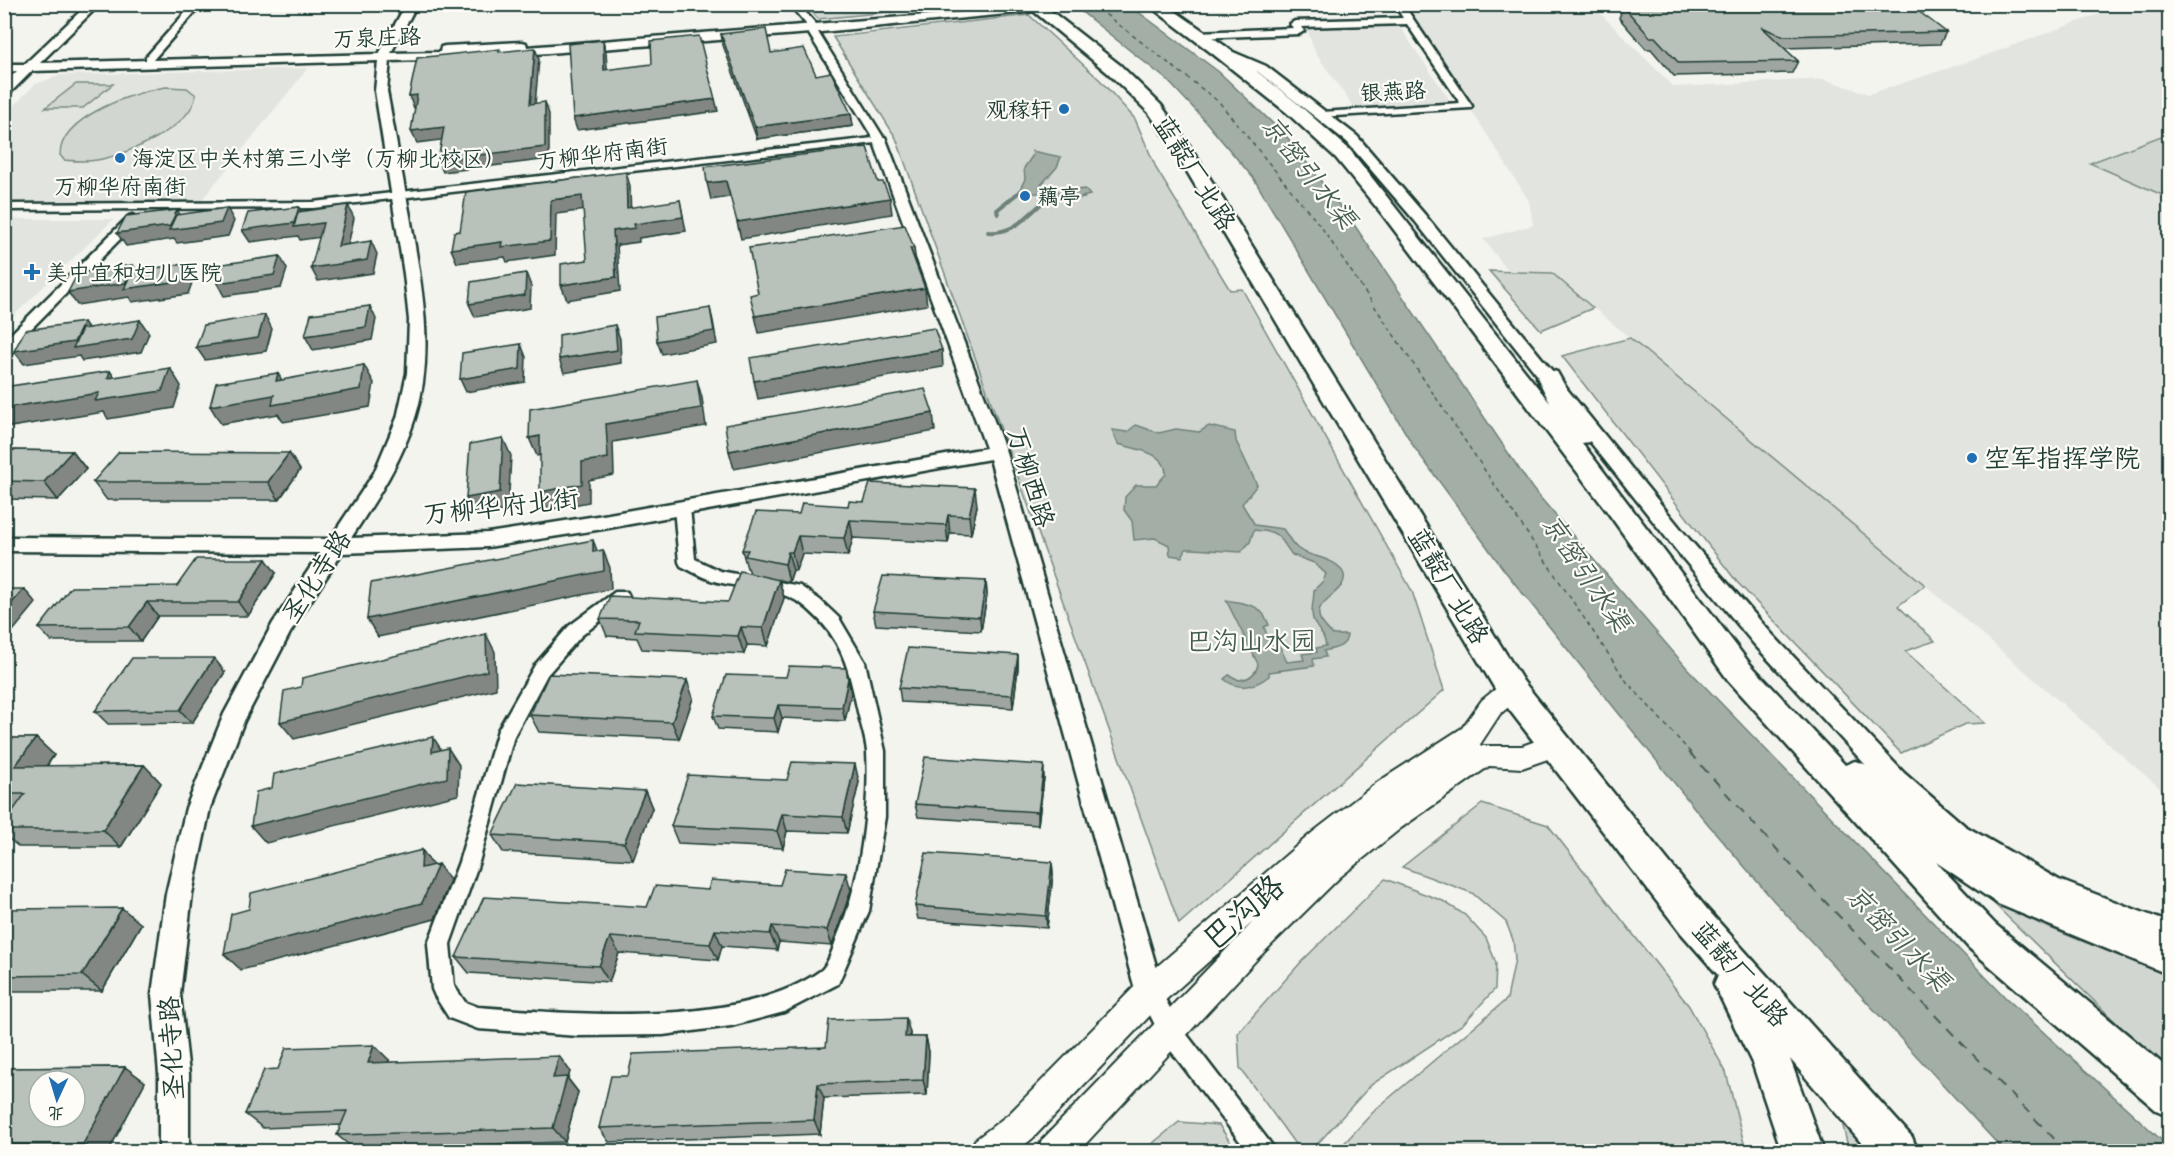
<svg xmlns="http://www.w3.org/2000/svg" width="2174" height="1156" viewBox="0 0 2174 1156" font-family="'Indie Flower','LXGW WenKai TC',sans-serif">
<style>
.built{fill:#e2e5df}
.green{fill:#d1d6d1;stroke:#788a82;stroke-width:1.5}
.water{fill:#a3aea7;stroke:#6e8179;stroke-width:1.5}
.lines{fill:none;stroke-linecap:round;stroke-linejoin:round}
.stream{stroke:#6e8179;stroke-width:4}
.ferry-far1{stroke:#475f56;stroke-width:1.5;stroke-dasharray:4.5 4;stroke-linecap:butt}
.ferry{stroke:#475f56;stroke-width:2;stroke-dasharray:10 8;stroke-linecap:butt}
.minor-casing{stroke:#1f3d34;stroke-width:5}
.tertiary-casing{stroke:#1f3d34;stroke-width:5}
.secondary-casing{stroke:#1f3d34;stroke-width:4}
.trunk-casing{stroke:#1f3d34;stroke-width:5}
.minor{fill:#fdfcf7;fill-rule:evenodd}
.tertiary{fill:#fdfcf7;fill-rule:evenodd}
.secondary{fill:#fdfcf7;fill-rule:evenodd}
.trunk{fill:#fdfcf7;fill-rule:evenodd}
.wall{fill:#9fa6a1;stroke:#1f3d34;stroke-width:1.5}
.shaded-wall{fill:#828783;stroke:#1f3d34;stroke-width:1.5}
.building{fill:#b9c1bb;stroke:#1f3d34;stroke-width:1.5;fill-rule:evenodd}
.poi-dot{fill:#1f6fb2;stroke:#fdfcf7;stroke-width:2}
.labels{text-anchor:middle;stroke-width:4.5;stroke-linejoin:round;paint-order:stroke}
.far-street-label{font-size:22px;fill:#1f3d34;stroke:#fdfcf7}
.far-poi-label{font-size:22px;fill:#1f3d34;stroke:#fdfcf7;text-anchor:start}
.street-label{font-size:26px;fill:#1f3d34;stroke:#fdfcf7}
.poi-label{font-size:26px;fill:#1f3d34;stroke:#fdfcf7;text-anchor:start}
.park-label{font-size:26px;fill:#435c53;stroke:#fdfcf7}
.water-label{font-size:27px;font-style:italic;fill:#475f56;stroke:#fdfcf7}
.near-street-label{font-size:32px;fill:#1f3d34;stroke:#fdfcf7}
</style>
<rect width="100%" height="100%" fill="#f4f4ef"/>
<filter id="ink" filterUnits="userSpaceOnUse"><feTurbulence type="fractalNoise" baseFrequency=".0167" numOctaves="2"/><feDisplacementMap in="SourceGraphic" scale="12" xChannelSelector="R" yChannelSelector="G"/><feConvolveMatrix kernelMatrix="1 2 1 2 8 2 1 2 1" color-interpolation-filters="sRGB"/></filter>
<g filter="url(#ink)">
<!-- built -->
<path class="built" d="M1405 6H1593L1674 87 1824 79 1869 94 1970 61 2121 6H2169V796L1918 579 1552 273 1508 271 1483 239 1533 225 1529 201Z
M1398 24 1453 105 1355 109 1316 54 1306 27Z
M308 68 201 201H5V115L35 84 61 75Z
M5 219H114L5 324Z"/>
<!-- green -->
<path class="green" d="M806 5H962L818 19Z
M1029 15 1100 80 1135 119 1157 170 1230 290 1242 289 1412 591 1444 690 1179 924 896 138 833 37Z
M76 84H113L83 108H45Z
M166 87 187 88 196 95C191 128 127 155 97 160 86 162 76 161 64 160L60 155C60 116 135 92 166 87Z
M2169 133V198L2090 163Z
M1489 271 1552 273 1593 308 1541 330Z
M1630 338 1925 585 1898 606 1935 641 1905 651 1985 723 1965 724 1901 753 1737 582 1562 356Z
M1482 804 1548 825 1689 1006 1726 1072 1746 1151H1337L1376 1109 1507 999 1515 959 1513 940 1506 922 1472 893 1402 867Z
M1385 879 1443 901 1465 915 1486 938 1496 963 1495 989 1463 1024 1371 1085 1311 1151H1300L1240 1068 1238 1033 1302 961Z
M1983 893 2040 924 2169 976V1074Z
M1841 1118 1871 1151H1849Z
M1179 1122 1219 1125 1236 1151H1143Z"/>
<!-- water -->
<path class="water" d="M1073 5H1129L1219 72 1287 137 1353 223 1532 488 1687 668 2005 997 2169 1147V1151H2004L1773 900 1696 810 1504 570 1414 447 1254 179 1200 115 1167 80Z
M1032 151 1061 157 1057 167 1039 187 1061 192 1085 189 1090 195 1082 197 1084 198C1073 200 1060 198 1048 200L1040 193H1018L1025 179 1024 168 1033 155Z
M1136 425 1159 433 1176 429 1199 432 1209 426 1235 432 1236 441 1257 485 1242 504 1255 525 1283 529C1287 534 1291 543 1297 548 1309 558 1339 557 1344 575 1348 593 1309 601 1321 621 1324 626 1329 631 1333 635H1347C1346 648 1334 648 1324 651L1326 657 1313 659 1314 666 1269 672V676C1255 687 1238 691 1224 679L1229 675 1239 680C1249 679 1256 675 1258 664L1226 600C1247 604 1261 603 1269 625L1264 627 1271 646 1279 645 1287 662 1304 660 1302 654 1317 652 1316 648 1326 646C1323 631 1321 635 1315 624 1309 614 1314 602 1314 590L1323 581 1326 574 1314 563 1292 555 1279 536 1271 532 1254 530 1250 542 1241 552 1192 549H1186L1182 557 1170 555 1169 545 1155 538 1134 540 1132 521 1124 510 1125 497 1136 485H1156L1166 474C1166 452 1135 449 1118 444L1112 430 1127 432Z"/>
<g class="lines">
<!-- stream -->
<path class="stream" d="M998 214 997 210 1018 193
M988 232C1015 234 1027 215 1046 200"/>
<!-- ferry-far1 -->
<path class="ferry-far1" d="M1092 4 1219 102 1322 228 1627 682 1691 753"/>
<!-- ferry -->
<path class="ferry" d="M1689 752 1810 886 2067 1152"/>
<!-- minor casing -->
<g class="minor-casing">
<path id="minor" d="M193 4H202L152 61H146V57Z
M789 4H798L816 24V29L885 140 884 142 313 208 4 210V204L313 202 873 138 806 29V24Z
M1394 4H1403L1472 106 1471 108 1318 117 1317 115 1322 112 1460 103 1407 24 1301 27 1304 31 1299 34 1198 38 1193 35 1198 32 1293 28 1290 24 1295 21 1403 18Z
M133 215 139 219 137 222 22 338 9 359 4 360V345L12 333 129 216Z
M682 503 688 504 690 508 695 559 720 571 800 586 820 600 839 618 865 662 885 751V817L869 911 838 984 784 1012 731 1026 663 1035 578 1036 478 1029 449 1018 435 996 432 989 428 944 459 862 498 730 535 665 569 626 615 592H627L629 596 627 600 581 636 547 675 514 736 479 862 450 944 454 986 465 1002 478 1007C573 1014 739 1029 820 971 829 965 834 945 838 935 860 886 870 806 867 752 866 739 861 725 858 712 849 670 843 639 808 609 782 586 746 590 714 581 703 578 692 571 681 566L679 562 674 508 676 504Z
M1150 983 1158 986 1178 1023 1271 1144 1275 1152H1248L1162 1039 1139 993 1142 986Z"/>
</g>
<!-- tertiary casing -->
<g class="tertiary-casing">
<path id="tertiary" d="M88 4H100L40 63 379 54 406 4H417L391 53 440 52 441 47 445 46 522 42 526 43 527 47 1041 6 1043 8 1037 11 811 33 509 56 505 55 504 51 465 53 464 58 460 59 390 61 387 91C395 133 402 175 410 216 421 283 436 352 415 418 401 463 376 500 351 538L488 533 603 515 986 448 873 140 875 137H885L1006 452 1164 993 1160 1002 1150 1006 1140 1002 1136 993 990 459 603 529 488 547 342 553 290 633 244 721 210 808 192 894 180 994 189 1074V1152H159V1074L152 994 166 894 186 808 224 714 273 623 320 553 4 551V537L330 539 374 473 397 418 407 373 409 320 404 274 375 91 378 61 32 71 9 94 4 95V83L17 71 4 72V64H25Z
M1219 46 1266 66 1357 136 1425 215 1690 540 1770 632 1904 773 1965 826 2059 880 2170 923V948L2041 896 1947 842 1886 787 1754 644 1676 550 1415 221 1347 142 1258 72 1215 53V47Z"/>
</g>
<!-- secondary casing -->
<g class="secondary-casing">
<path id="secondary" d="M1512 680 1521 683 1525 690 1521 697 1500 714 1479 746H1522L1555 734 1565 737 1569 745 1565 753 1522 768 1489 766 1401 828 1340 877 1258 958 1078 1152H1037L1042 1140 1253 922 1161 1004 1033 1138 1016 1152H970L975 1140 1009 1114 1139 982 1313 832 1378 782 1462 728 1482 700 1503 683Z"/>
</g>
<!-- trunk casing -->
<g class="trunk-casing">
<path id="trunk" d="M1025 4H1042L1120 65 1161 105 1191 148 1523 681 1707 909 1912 1137 1918 1152H1869L1790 1059 1824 1152H1782L1753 1065 1714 984 1718 975 1681 933 1501 699 1173 148 1149 113 1108 73Z
M1147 4H1165L1225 46 1298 104 1350 150 1550 403 1537 377 1541 372 1549 370 1557 372 1593 436 1589 442 1582 443 1750 664 1845 765 1855 761 1867 765 1956 837 2024 882 2170 940V975L1998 904 1936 862 1995 924 2170 1070V1116L2156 1110 1969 948 1728 680 1606 510 1382 214 1336 158 1286 112 1213 54Z"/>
</g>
<!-- minor -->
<use href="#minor" class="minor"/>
<!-- tertiary -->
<use href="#tertiary" class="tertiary"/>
<!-- secondary -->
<use href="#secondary" class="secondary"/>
<!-- trunk -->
<use href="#trunk" class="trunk"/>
</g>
<!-- wall -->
<path class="wall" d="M1623 6 1946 32 1940 44 1784 48 1798 61 1792 73 1674 76 1651 49H1646L1619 18Z
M721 34 771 53 816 75 851 114 853 126 757 139 723 45Z
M4 450 72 451 86 469 58 500 4 499Z
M289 453 300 470 279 500H107L93 482Z
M848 506H977L971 534 950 533 948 543 853 538 848 556 802 554 796 570H793L789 582 779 580 784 598 768 646 747 645 744 654 642 649 637 638 607 636 600 619 728 602 750 573 748 568H747L742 550 799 514Z
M276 573 248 616H158L141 641H51L39 628 177 586Z
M986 581 987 595 981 631 876 625 873 611Z
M1018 655V668L1013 708 901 702 899 688Z
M225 672 192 723 108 724 95 711Z
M851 693 845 721 782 718 778 732 718 729 713 716Z
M693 698 679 739 539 732 530 715Z
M4 738H36L54 755 47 766 144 765 161 783 121 847H19L4 835V823L13 811H4Z
M1044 778 1038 825 918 817 915 804Z
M787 780 859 782 847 833 787 831 783 848 678 843 671 826Z
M645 791 652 808 633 860 503 852 492 835Z
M1052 862 1053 874 1047 928 918 919 915 906Z
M708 890H851L832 946 779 942 777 950 722 946 718 960 619 953 609 982 469 973 456 957 647 907Z
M4 909 141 924 102 991H4Z
M910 1033V1037H926L929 1052 927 1095 824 1098 820 1134 609 1142 599 1128 628 1076 826 1047Z
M389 1060 388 1062 570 1071 568 1079 578 1092 565 1142 354 1149 337 1135 341 1125 263 1128 245 1114Z
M125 1067 145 1082 108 1152H4V1068Z"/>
<!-- shaded-wall -->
<path class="shaded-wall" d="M603 40 606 52 608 82 604 70Z
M535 48 539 59 534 116 530 104Z
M417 95 422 107 414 108 409 96Z
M715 99 718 111 577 130 573 118Z
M545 102 549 114V159L443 172 438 160Z
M851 114 853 126 757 139 755 127Z
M444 127 449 139 417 143 411 131Z
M626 172 630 186 631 222 627 208Z
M726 181 730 197 711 200 707 183Z
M582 196 587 210 556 214 555 255 507 262 505 257 457 263 451 249 551 200Z
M890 198 892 214 741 239 737 222Z
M680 200 686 231 639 238V242L617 245 620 291 567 300 561 285 616 277 613 231 634 224Z
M348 205 354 218 345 259 338 246Z
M299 207 305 219 323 223 329 236 300 240 298 236 250 242 242 230Z
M227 208 234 221 228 236 177 243 174 239 126 246 117 233 177 210 185 222Z
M371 241 377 254 373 273 318 281 311 268Z
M910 248H914L916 265Z
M280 256 287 269 281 288 224 296 217 283Z
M186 264 194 277 188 294 132 302 129 297 77 305 68 292 133 265 142 278Z
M526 273 531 286 530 308 475 317 469 304Z
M925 288 927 305 759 333 755 316Z
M370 306 376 319 372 340 313 350 305 336Z
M710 308 713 321 717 344 662 354 657 341Z
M265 315 272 329 266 351 205 360 196 347Z
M140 320 149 333 141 352 82 361 79 356 24 364 14 351 84 322 93 335Z
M615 325 620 339 621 363 564 373 559 359Z
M521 344 526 357 525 382 466 392 460 379Z
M942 350 943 367 758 399 754 381Z
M364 365 374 383 370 407 283 422 278 414 221 424 210 406Z
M170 368 181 386 174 408 108 419 104 412 4 428V408Z
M110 371 123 388 108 378Z
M278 373 288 391 276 381Z
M697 380 702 398 706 426 613 442 614 475 589 480V502L548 510 540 492 582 462 606 424Z
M933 413 935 431 734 469 729 451Z
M540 436 547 454 537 456 529 438Z
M503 438 511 456 508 510 475 516 466 498Z
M72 451 86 469 58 500 44 482Z
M289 453 300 470 279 500 268 482Z
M975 488 977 506 971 534 969 516Z
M948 515 950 533 948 543 946 525Z
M850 520 853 538 848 556 844 538Z
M798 536 802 554 796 570 792 552Z
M593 540 600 558 593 552Z
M603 550 610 568 611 589 378 637 367 619Z
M788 552 793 570 789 582 785 564Z
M266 559 276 573 248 616 238 602Z
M779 580 784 598 768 646 763 628Z
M986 581 987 595 981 631 980 617Z
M24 589 36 603 4 642V612Z
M147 602 158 616 141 641 129 627Z
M741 627 747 645 744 654 738 636Z
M486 634 495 652 496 689 294 739 280 722Z
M1018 655V668L1013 708 1012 695Z
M214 658 225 672 192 723 180 710Z
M848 679 851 693 845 721 842 707Z
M687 680 693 698 679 739 672 722Z
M778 705 782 718 778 732 774 718Z
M433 737 444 754 432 752Z
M36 738 54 755 34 783 15 766Z
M448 748 459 765 458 795 266 843 251 826Z
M855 764 859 782 847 833 843 817Z
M144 765 161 783 121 847 103 830Z
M1044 765V778L1038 825V812Z
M645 791 652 808 633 860 624 843Z
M782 814 787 831 783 848 777 831Z
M422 850 434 867 438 864 450 880 435 919 241 970 224 954 421 868Z
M1052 862 1053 874 1047 928 1046 916Z
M846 873 851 890 832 946 827 930Z
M122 908 141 924 102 991 82 975Z
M772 926 779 942 777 950 770 934Z
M715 930 722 946 718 960 710 944Z
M610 937 619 953 609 982 599 966Z
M906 1018 910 1033 909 1052 905 1037Z
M926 1037 929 1052 927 1095 923 1080Z
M374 1045 389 1060 383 1077 368 1063Z
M559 1056 570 1071 568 1079 578 1092 565 1142 553 1128V1078Z
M125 1067 145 1082 108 1152H96L83 1144Z
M818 1084 824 1098 820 1134 814 1120Z"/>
<!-- building -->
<path class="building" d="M1676 4H1909L1946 32 1782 36 1762 27 1798 61 1679 63 1655 37H1650L1623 6Z
M766 29 771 53 804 48 816 75 831 72 851 114 755 127 721 34Z
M699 36 715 99 573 118 568 44 603 40 604 70 652 64 651 41Z
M535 48 530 104 545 102V147L438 160 444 127 411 131 417 95 409 96 417 58 500 49 499 52Z
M867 147 878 182H883L890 198 737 222 726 181 707 183 705 167Z
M626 172 627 208 680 200 683 217 634 224 635 228 613 231 616 277 561 285V264L587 260 582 196 551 200 550 241 501 247 502 242 451 249 454 232 460 231 466 192Z
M348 205 338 246 371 241 367 260 311 268 323 223 294 227 298 212Z
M299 207 294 223 242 230 248 213Z
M227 208 221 223 169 230 176 215Z
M177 210 170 226 117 233 126 216Z
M905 225 914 248H910L925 288 755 316 750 295 758 293 749 248Z
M280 256 274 275 217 283 223 264Z
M186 264 180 281 124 289 132 271Z
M133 265 125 283 68 292 78 273Z
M526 273 525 295 469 304 471 282Z
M370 306 366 327 305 336 311 314Z
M710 308 714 331 657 341 655 317Z
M265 315 258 338 196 347 204 325Z
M140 320 132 339 73 348 82 329Z
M84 322 74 342 14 351 25 330Z
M615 325 617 350 559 359V335Z
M934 328 942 350 754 381 750 358Z
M521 344 520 369 460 379 462 353Z
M364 365 361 389 272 405 274 395 210 406 216 383 278 373 276 381Z
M170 368 162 391 95 401 99 393 4 408V387L110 371 108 378Z
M697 380 701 408 606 424 608 458 582 462V484L540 492V436L529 438 530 409Z
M925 389 933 413 729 451 725 425Z
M503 438 500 492 466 498 470 444Z
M4 450 72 451 44 482 4 481Z
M119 452 289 453 268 482H93Z
M870 483 975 488 969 516 948 515 946 525 850 520 844 538 798 536 792 552H788L785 564 745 556 748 550H742L756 512 799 514 802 503 848 506 849 501 864 502Z
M593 540V552L603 550 604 571 367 619 371 583Z
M196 559H266L238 602H147L129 627 39 628 71 587 177 586Z
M740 571 779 580 763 628 741 627 738 636 635 631 639 620 600 619 610 596 728 602Z
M883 576 986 581 980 617 873 611Z
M4 589H24L4 612Z
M486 634 487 671 280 722 284 691 301 687 302 678Z
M908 648 1018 655 1012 695 899 688Z
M132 658H214L180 710 95 711Z
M789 666 846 668 848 679 842 707 778 705 774 718 713 716 726 675 786 677Z
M549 674 687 680 672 722 530 715Z
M433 737 432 752 448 748 447 778 251 826 256 792 272 788 274 774Z
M4 738H36L15 766 144 765 103 830H4V823L25 794H4Z
M925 757 1044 765 1038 812 915 804Z
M792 762 855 764 843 817 782 814 777 831 671 826 688 775 787 780Z
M517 783 645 791 624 843 492 835Z
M422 850 421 868 438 864 422 903 224 954 231 914 249 909 251 893Z
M926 853 1052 862 1046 916 915 906Z
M785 869 846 873 827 930 772 926 770 934 715 930 710 944 610 937 599 966 456 957 484 897 647 907 655 886 708 890 711 880 780 885Z
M122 908 82 975 4 976V909Z
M906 1018 905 1037H926L923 1080 818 1084 814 1120 599 1128 611 1076H628L633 1054 826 1047 829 1020Z
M374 1045 368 1063 559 1056 553 1078 567 1077 553 1128 337 1135 347 1111 245 1114 264 1070 278 1069 286 1048Z
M125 1067 83 1144H4V1068ZM39 1081H75V1117H39Z"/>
</g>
<!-- markers -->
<g class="poi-dot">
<circle cx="1064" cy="109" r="6"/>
<circle cx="120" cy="158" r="6"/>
<circle cx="1025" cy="196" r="6"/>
<path d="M29 263h6v6h6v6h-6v6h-6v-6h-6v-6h6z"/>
<circle cx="1972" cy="458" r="6"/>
</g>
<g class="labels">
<!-- far-street labels -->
<g class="far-street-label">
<text transform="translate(377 37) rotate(-2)" y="8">万泉庄路</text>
<text transform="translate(1393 91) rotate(-3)" y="8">银燕路</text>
<text transform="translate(602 153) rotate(-7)" y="8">万柳华府南街</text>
<text x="120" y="194">万柳华府南街</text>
</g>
<!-- far-poi labels -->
<g class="far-poi-label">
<text x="1052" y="117" text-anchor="end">观稼轩</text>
<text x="132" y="166">海淀区中关村第三小学（万柳北校区）</text>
<text x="1037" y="204">藕亭</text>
<text x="46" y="280">美中宜和妇儿医院</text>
</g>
<!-- street labels -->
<g class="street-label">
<text transform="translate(1195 173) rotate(58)" y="9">蓝靛厂北路</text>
<text transform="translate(1031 477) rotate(73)" y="9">万柳西路</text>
<text transform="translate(501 506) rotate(-6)" y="9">万柳华府北街</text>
<text transform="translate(316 576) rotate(-57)" y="9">圣化寺路</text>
<text transform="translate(1449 586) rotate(59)" y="9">蓝靛厂北路</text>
<text transform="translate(1741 974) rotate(49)" y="9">蓝靛厂北路</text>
<text transform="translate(171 1048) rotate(-93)" y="9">圣化寺路</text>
</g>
<!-- poi labels -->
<g class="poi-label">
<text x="1984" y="467">空军指挥学院</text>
</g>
<!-- park labels -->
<g class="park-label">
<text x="1251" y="650">巴沟山水园</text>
</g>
<!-- water labels -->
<g class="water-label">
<text transform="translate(1309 172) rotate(52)" y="9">京密引水渠</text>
<text transform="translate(1586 573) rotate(56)" y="9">京密引水渠</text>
<text transform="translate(1898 938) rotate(46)" y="9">京密引水渠</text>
</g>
<!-- near-street labels -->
<g class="near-street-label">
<text transform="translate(1243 912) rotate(-41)" y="11">巴沟路</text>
</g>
</g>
<!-- margin -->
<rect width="2174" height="1156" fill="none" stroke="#fdfcf7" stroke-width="24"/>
<rect x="12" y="12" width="2150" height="1132" fill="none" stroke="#1f3d34" stroke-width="2" filter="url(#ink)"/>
<!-- north arrow -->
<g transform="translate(57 1099) rotate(184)"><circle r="28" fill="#fdfcf7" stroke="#a4b0a9" stroke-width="1.5"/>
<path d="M0-4.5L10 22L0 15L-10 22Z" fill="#1f6fb2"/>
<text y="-9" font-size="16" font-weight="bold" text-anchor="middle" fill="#1f3d34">北</text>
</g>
</svg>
